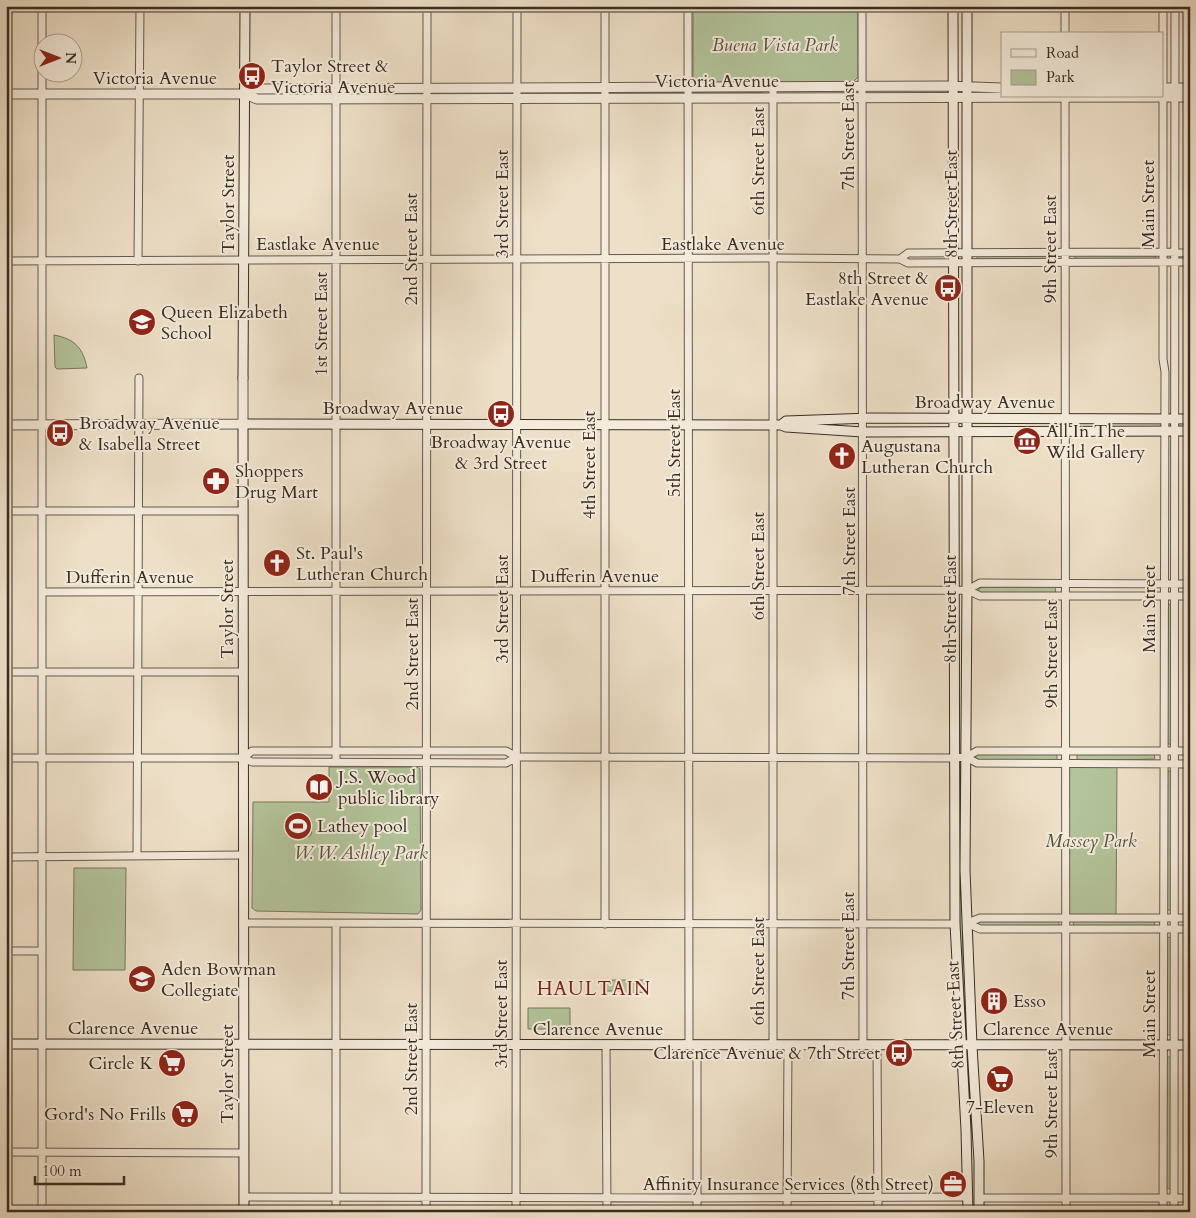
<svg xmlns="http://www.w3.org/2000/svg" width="1196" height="1218" viewBox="0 0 1196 1218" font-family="Cardo,serif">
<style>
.green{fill:#b3c39a;stroke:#767860}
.water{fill:#99bdb5;stroke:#73837b}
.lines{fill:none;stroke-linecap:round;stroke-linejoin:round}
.minor-casing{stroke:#665a4e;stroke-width:9}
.tertiary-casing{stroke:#665a4e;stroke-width:11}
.secondary-casing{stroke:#392d25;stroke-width:11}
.minor{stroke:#f4ebdb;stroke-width:7}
.tertiary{stroke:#f4ebdb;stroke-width:9}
.secondary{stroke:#f4ebdb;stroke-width:9}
.labels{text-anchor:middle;stroke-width:4;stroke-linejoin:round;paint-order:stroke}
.park-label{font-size:18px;font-style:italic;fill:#585242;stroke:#f4ebdb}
.poi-label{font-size:18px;fill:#392d25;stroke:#f4ebdb;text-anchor:start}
.street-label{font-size:18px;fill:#392d25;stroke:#f4ebdb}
.neighbourhood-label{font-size:19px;letter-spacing:1px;fill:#7a1f14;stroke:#f4ebdb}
</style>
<rect width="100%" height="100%" fill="#eee0c8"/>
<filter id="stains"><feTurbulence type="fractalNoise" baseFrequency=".004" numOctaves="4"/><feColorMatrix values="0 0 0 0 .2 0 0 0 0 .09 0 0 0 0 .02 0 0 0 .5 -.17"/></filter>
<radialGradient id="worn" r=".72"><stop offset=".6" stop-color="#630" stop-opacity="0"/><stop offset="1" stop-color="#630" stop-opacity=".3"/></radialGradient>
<!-- green -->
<path class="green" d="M693 6H858V77L853 82 698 83 693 78Z
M1057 255V261L977 260V256Z
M1075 255H1155L1156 260 1075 261Z
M54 335C75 339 83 348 87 368L57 369 55 367Z
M982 587H1055L1056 594H983L978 590Z
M1168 604 1172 605 1171 744H1167Z
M975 754H1057V760H976Z
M1077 754H1154L1155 759 1077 761Z
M1066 763 1117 764 1116 918 1066 917Z
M329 767H417L420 769 421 910 418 914 256 911 252 908 253 802H329Z
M1167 771H1171V910H1166Z
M959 784 962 803 963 994H962L959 945Z
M74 868H126L125 970H73Z
M978 921H1059V926H979Z
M1074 921H1154L1155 926H1075L1073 924Z
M1167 937 1172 938V1035H1164Z
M602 980H649V992L625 994 623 991H602Z
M528 1008H570V1029H528Z
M1166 1057H1172L1171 1189 1166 1188Z"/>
<!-- water -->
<path class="water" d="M293 815H306V828L309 829 312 833 310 836 302 837V831H293L289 823Z"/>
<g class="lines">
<!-- minor casing -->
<g class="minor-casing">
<path id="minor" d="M42 6V1212
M336 6V762
M688 6 689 1045
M862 6 863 1045
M1163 6V359L1165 372 1163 1212
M1065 34V6
M773 87V1045
M1065 96 1066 1212
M900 259 908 253 1163 252 1190 253
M6 261 780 258 900 259 908 263 1190 262
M138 261 140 6
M6 511H243
M967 590 980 583 1190 584
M42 592 967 590 980 596H1190
M6 672H243
M966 757 977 763 1190 764
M6 758H243L252 762 506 763 517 757
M243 758 252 751H506L517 757H523L954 758 966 757 977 751H1190
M137 855 139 378
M6 857 243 855
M243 923 955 924
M967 923 980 918H1190
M967 923 980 929H1190
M605 924V6
M6 951H42
M606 1045 607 1212
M697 1045V1212
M877 1046 878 1212
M6 1152 244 1153
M244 1197 697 1198 968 1197
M979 1198H1190
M336 1212V924
M426 1212 427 6
M516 1212 517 6
M787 1212 788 1045
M1174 1212 1175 6"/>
</g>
<!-- tertiary casing -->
<g class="tertiary-casing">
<path id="tertiary" d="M1162 88H1190
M6 94H245L257 99 1190 97
M245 94 256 89 947 86 1002 88
M6 425 243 424V378"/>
</g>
<!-- secondary casing -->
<g class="secondary-casing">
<path id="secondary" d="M953 6 955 924 966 1130 968 1212
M967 6V590L965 870 972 1046 979 1161V1212
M243 378 245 6
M781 425 786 421 871 418 1190 419
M6 1044 1190 1045
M244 1212 243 424 781 425 786 427 863 432 1190 431"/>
</g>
<!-- minor -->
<use href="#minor" class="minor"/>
<!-- tertiary -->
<use href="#tertiary" class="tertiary"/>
<!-- secondary -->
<use href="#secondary" class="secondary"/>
</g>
<!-- icons -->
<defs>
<g id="bus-disc" transform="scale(1.4375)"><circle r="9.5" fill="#8f2418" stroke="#f4ebdb"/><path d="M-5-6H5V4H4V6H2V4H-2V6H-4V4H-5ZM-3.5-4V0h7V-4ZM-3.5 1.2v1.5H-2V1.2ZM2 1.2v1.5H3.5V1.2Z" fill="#fff"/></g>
<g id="school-disc" transform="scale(1.4375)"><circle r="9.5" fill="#8f2418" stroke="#f4ebdb"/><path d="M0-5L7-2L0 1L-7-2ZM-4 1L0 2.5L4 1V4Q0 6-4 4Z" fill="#fff"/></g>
<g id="museum-disc" transform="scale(1.4375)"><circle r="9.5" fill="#8f2418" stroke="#f4ebdb"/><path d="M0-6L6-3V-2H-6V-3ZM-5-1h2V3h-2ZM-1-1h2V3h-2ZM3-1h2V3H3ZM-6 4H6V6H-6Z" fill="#fff"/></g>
<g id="church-disc" transform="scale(1.4375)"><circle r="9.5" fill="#8f2418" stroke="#f4ebdb"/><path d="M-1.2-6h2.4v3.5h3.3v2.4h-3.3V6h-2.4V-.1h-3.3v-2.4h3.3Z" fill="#fff"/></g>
<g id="pharmacy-disc" transform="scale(1.4375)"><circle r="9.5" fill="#8f2418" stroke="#f4ebdb"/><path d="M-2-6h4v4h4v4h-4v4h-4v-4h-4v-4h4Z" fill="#fff"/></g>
<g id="library-disc" transform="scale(1.4375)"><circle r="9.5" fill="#8f2418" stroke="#f4ebdb"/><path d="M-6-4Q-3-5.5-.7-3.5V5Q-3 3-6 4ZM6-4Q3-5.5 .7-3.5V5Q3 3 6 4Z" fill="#fff"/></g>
<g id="stadium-disc" transform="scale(1.4375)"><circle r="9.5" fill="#8f2418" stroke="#f4ebdb"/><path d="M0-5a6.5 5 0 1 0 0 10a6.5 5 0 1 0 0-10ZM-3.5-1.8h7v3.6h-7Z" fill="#fff"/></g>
<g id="building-disc" transform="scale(1.4375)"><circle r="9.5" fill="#8f2418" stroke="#f4ebdb"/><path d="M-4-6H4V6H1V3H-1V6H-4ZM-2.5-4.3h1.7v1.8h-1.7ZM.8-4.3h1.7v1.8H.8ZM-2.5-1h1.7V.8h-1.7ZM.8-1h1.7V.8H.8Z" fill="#fff"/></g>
<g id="supermarket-disc" transform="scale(1.4375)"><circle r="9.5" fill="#8f2418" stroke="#f4ebdb"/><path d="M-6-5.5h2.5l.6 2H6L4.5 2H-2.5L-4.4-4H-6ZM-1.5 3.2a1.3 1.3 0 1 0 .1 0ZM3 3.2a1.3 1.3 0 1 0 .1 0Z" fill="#fff"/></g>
<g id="office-disc" transform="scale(1.4375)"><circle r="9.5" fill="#8f2418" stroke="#f4ebdb"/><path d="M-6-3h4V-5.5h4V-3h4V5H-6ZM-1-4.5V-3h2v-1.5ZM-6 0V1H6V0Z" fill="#fff"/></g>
</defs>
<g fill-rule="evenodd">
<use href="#bus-disc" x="252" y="76"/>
<use href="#bus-disc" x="948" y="288"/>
<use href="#school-disc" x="142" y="322"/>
<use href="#bus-disc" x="501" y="414"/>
<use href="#bus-disc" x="60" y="433"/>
<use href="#museum-disc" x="1027" y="441"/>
<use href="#church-disc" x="842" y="456"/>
<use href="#pharmacy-disc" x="216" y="481"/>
<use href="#church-disc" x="277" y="563"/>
<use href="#library-disc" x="319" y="787"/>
<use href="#stadium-disc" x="298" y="826"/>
<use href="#school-disc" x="142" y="979"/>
<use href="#building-disc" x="994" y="1001"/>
<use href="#bus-disc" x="899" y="1053"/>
<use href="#supermarket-disc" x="172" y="1063"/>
<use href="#supermarket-disc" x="1000" y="1079"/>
<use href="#supermarket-disc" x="185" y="1114"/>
<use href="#office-disc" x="953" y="1184"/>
</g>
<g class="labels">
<!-- park labels -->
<g class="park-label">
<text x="775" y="51">Buena Vista Park</text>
<text x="1091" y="847">Massey Park</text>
<text x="361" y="859">W. W. Ashley Park</text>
</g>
<!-- poi labels -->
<g class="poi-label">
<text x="271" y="72">Taylor Street &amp;<tspan x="271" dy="21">Victoria Avenue</tspan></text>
<text x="929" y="284" text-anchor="end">8th Street &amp;<tspan x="929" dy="21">Eastlake Avenue</tspan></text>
<text x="161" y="318">Queen Elizabeth<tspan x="161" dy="21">School</tspan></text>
<text x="79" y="429">Broadway Avenue<tspan x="79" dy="21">&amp; Isabella Street</tspan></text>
<text x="1046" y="437">All In The<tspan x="1046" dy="21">Wild Gallery</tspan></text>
<text x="501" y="448" text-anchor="middle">Broadway Avenue<tspan x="501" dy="21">&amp; 3rd Street</tspan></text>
<text x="861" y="452">Augustana<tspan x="861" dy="21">Lutheran Church</tspan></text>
<text x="235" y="477">Shoppers<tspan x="235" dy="21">Drug Mart</tspan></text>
<text x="296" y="559">St. Paul's<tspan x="296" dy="21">Lutheran Church</tspan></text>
<text x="338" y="783">J.S. Wood<tspan x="338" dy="21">public library</tspan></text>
<text x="317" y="832">Lathey pool</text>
<text x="161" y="975">Aden Bowman<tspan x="161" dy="21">Collegiate</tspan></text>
<text x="1013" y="1007">Esso</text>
<text x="880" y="1059" text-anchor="end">Clarence Avenue &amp; 7th Street</text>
<text x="153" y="1069" text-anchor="end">Circle K</text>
<text x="1000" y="1113" text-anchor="middle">7-Eleven</text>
<text x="166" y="1120" text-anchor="end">Gord's No Frills</text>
<text x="934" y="1190" text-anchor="end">Affinity Insurance Services (8th Street)</text>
</g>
<!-- street labels -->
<g class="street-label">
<text x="155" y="84">Victoria Avenue</text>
<text x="717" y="87">Victoria Avenue</text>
<text transform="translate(848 136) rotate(-90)" y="6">7th Street East</text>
<text transform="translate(758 161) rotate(-90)" y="6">6th Street East</text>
<text transform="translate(228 204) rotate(-90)" y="6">Taylor Street</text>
<text transform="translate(502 204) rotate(-90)" y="6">3rd Street East</text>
<text transform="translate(951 204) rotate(-90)" y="6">8th Street East</text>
<text transform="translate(1148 204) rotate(-90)" y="6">Main Street</text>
<text x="318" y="250">Eastlake Avenue</text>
<text x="723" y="250">Eastlake Avenue</text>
<text transform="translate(411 249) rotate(-90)" y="6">2nd Street East</text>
<text transform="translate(1050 249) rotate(-90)" y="6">9th Street East</text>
<text transform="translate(321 324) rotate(-90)" y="6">1st Street East</text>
<text x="985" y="408">Broadway Avenue</text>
<text x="393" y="414">Broadway Avenue</text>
<text transform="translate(674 443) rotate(-90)" y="6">5th Street East</text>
<text transform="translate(589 465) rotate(-90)" y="6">4th Street East</text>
<text transform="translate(849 541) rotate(-90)" y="6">7th Street East</text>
<text transform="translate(758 566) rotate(-90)" y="6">6th Street East</text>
<text x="595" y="582">Dufferin Avenue</text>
<text x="130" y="583">Dufferin Avenue</text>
<text transform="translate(227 609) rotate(-90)" y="6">Taylor Street</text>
<text transform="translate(502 609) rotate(-90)" y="6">3rd Street East</text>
<text transform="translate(950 609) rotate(-90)" y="6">8th Street East</text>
<text transform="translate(1149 609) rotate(-90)" y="6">Main Street</text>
<text transform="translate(412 654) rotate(-90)" y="6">2nd Street East</text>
<text transform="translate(1051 654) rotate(-90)" y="6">9th Street East</text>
<text transform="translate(848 946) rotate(-90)" y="6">7th Street East</text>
<text transform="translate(758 971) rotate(-90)" y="6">6th Street East</text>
<text transform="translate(501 1014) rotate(-90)" y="6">3rd Street East</text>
<text transform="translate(1149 1014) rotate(-90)" y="6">Main Street</text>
<text transform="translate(955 1015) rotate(-93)" y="6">8th Street East</text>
<text x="133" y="1034">Clarence Avenue</text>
<text x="598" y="1035">Clarence Avenue</text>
<text x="1048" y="1035">Clarence Avenue</text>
<text transform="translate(411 1059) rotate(-90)" y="6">2nd Street East</text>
<text transform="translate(227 1074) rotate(-90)" y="6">Taylor Street</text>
<text transform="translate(1051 1104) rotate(-90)" y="6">9th Street East</text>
</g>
<!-- neighbourhood labels -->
<g class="neighbourhood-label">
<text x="594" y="995">HAULTAIN</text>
</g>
</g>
<!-- margin -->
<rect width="1196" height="1218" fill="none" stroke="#eee0c8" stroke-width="25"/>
<rect x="8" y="8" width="1181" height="1203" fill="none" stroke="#392d25" stroke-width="2.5"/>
<rect x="12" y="12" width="1171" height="1193" fill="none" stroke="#392d25"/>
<!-- legend -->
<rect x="1001" y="32" width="162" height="65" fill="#f4ebdb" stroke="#a99f92"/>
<rect x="1011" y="49" width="25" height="8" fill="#f4ebdb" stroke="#a99f92"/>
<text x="1046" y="58" font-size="15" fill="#392d25">Road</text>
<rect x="1011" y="70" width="25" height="15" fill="#b3c39a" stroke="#a99f92"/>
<text x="1046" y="82" font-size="15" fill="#392d25">Park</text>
<!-- north arrow -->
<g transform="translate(58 58) rotate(90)"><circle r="24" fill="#f4ebdb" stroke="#a99f92"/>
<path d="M0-4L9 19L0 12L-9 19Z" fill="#8f2418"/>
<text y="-8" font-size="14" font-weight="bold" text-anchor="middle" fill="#392d25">N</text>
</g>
<!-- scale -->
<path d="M35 1176v8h89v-8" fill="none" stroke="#392d25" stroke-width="2.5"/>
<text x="42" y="1176" font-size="15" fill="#392d25" stroke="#f4ebdb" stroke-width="4" paint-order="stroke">100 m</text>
<rect width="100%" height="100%" filter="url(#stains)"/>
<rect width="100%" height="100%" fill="url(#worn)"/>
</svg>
